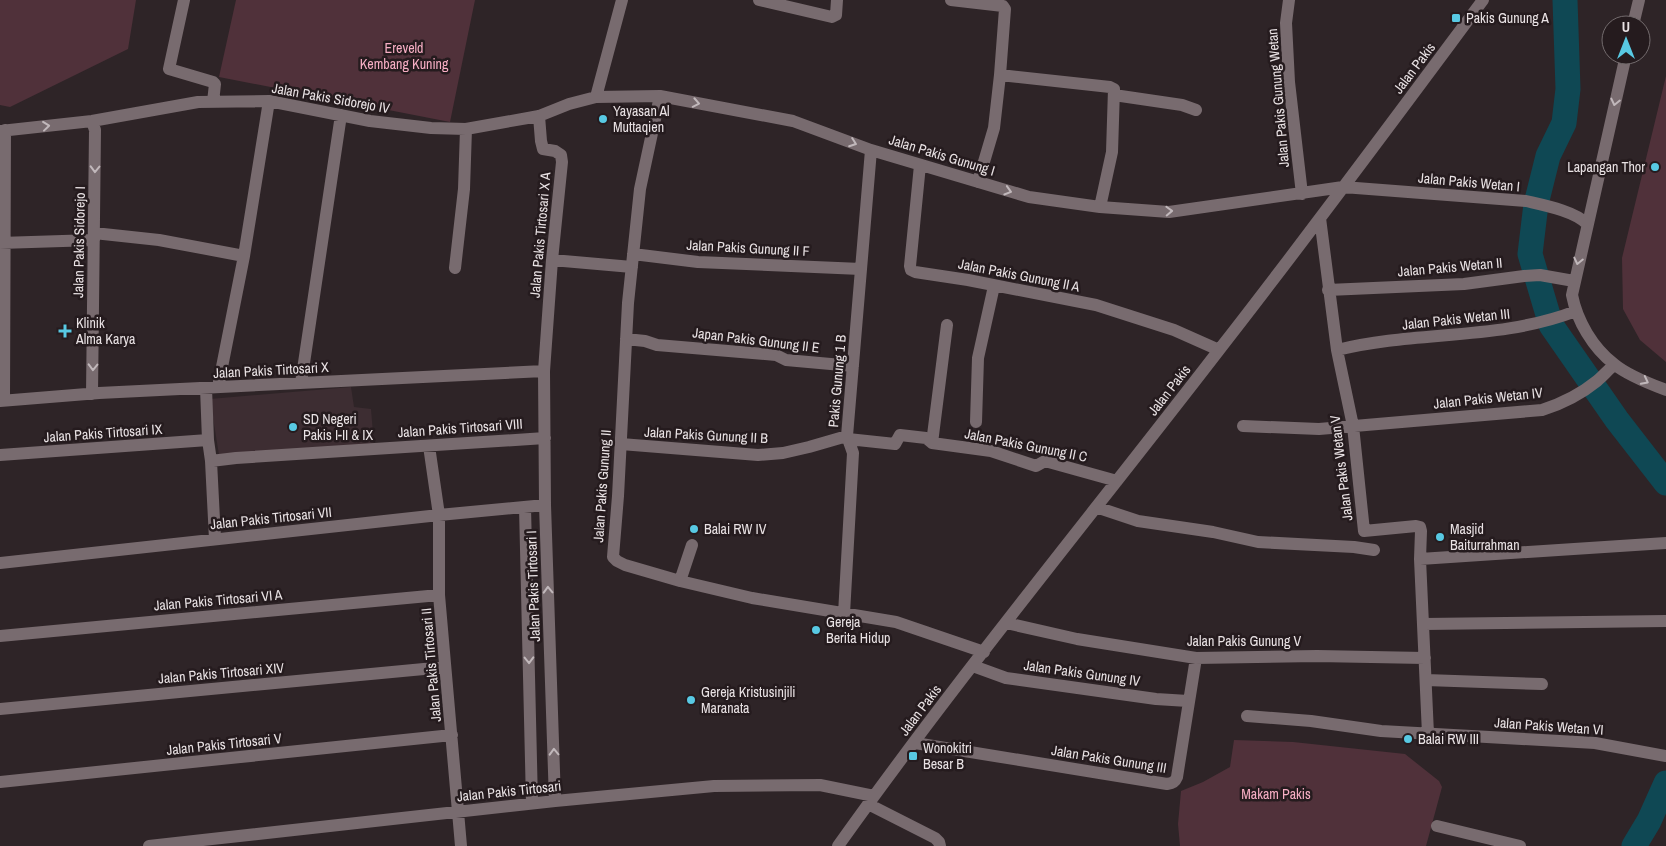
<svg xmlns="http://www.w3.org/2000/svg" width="1666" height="846" viewBox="0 0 1666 846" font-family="'Archivo Narrow',sans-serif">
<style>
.built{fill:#3d2d32}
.green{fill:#50313a}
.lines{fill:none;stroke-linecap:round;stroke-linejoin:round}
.river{stroke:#0f4854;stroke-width:25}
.minor{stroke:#786b6f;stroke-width:12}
.oneway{stroke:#c1b8bb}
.poi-dot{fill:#58c9e3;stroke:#251b1e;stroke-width:2}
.labels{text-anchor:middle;stroke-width:5;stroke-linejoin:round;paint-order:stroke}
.poi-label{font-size:14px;fill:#e9e2e4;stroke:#251b1e;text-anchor:start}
.park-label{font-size:14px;fill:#f7aec4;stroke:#251b1e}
.street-label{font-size:14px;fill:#e9e2e4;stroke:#251b1e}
</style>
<rect width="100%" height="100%" fill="#2e2427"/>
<!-- built -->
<path class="built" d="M351 387 354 407 371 409 374 445 219 455 210 399Z"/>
<!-- green -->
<path class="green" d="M0 0H136L128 49 10 107 0 105Z
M236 0H475L450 122 219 77Z
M1666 76V362L1640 340 1623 309 1622 258Z
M1234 740 1293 742 1405 754 1439 781 1442 787 1426 846H1180L1178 824 1181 791 1203 782 1230 767Z"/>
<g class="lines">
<!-- river -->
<path class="river" d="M1565 0 1568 89 1564 123 1548 156 1536 204 1530 254 1551 325 1617 420 1666 483
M1634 846 1649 821 1666 783"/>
<!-- minor -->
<path class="minor" d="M184 0 169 69 213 82 215 84 213 102
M759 0 832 17 836 15 837 0
M951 0 1003 6 1005 9 1000 75 994 128 978 182
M1289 0 1286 23 1289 82 1302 194
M1633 25 1639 0
M1626 55 1572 295C1577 321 1593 348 1614 364 1627 375 1650 384 1666 390
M1000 75 1110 87 1114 89 1112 152 1100 207
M1114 95 1182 105 1196 110
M660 96 640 189 628 303 618 496 613 557 617 561 625 565 680 581 752 598 896 622 984 652
M596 97 622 0
M539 116 541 141 543 149 555 151 561 155 562 162 552 260 544 371 545 505 555 801
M92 121 95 130 92 394
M0 131 92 121 198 102 269 101 370 121 431 128 466 129 539 116 569 104 596 97 660 96 793 121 871 150 1029 197 1100 207 1169 212 1343 187 1526 201C1543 205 1575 211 1587 224
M920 165 910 266 911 270 915 272 968 280 1096 305 1174 330 1219 350
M1320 218 1337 350 1353 426 1364 531 1416 526 1420 527 1421 531 1420 559 1428 734
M94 233 159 240 244 256
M0 243 94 240
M633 254 698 262 861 269
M552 260 632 267
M455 268 464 189 466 129
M1328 290 1464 284 1524 276 1540 275 1574 281
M626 339 645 341 657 345 776 355 786 360 853 366
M1337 350C1416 330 1499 341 1576 311
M301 383 341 115
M218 387 244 256 269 101
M206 388 208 440 211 461 236 458 545 438
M4 400 5 130
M0 401 99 393 544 371
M976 422 978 358 994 286
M1243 426 1319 429 1542 410C1561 404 1581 394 1597 381 1603 376 1608 370 1614 365
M848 439 895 444 900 435 926 438 932 443 991 451 1036 466 1045 461 1117 481
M932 443 947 325
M621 444 758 455 783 453 809 447 847 436
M429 446 439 515V595L461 846
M0 455 208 440
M211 461 215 539
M525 507 532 803
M1096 507 1138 521 1213 532 1258 542 1354 547 1374 550
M1420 559 1666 543
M0 563 439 515 545 505
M680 581 692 545
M844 614 853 453 847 436 871 150
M1006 623 1077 639 1196 658 1317 656 1425 658
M1424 624 1666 621
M0 636 439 595
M973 666 1006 678 1156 699 1188 701
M1426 680 1542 684
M0 709 445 667
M1247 716 1311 721 1381 731 1595 743 1666 756
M915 743 1167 784C1173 783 1175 782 1177 777L1196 658
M0 782 452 735
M868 804 935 838 939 842 940 846
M1437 826 1520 846
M149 846 555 801 714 786 820 785 874 796
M838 846C959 676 1092 515 1219 350 1309 235 1396 117 1483 0"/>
</g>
<!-- one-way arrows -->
<defs><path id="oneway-chevron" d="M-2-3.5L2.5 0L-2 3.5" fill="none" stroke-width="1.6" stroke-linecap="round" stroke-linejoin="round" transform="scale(1.25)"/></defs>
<g class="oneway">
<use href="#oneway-chevron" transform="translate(1615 102) rotate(103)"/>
<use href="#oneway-chevron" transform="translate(696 103) rotate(11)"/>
<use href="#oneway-chevron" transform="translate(46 126) rotate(-6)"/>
<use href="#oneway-chevron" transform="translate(853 143) rotate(20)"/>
<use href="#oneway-chevron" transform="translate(95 169) rotate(91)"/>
<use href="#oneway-chevron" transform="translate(1008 191) rotate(17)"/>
<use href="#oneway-chevron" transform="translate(1169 211) rotate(-2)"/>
<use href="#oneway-chevron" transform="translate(1578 261) rotate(103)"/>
<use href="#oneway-chevron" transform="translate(93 367) rotate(91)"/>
<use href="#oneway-chevron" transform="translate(1645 381) rotate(27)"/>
<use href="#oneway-chevron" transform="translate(548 590) rotate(-92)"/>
<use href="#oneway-chevron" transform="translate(529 660) rotate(89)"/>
<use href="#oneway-chevron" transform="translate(554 752) rotate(-92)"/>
</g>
<!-- markers -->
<g class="poi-dot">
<rect x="1451" y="13" width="10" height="10" rx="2.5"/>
<circle cx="603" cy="119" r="5"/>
<circle cx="1655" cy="167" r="5"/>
<path d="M62.5 323.5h5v5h5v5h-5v5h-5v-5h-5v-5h5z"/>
<circle cx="293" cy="427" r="5"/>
<circle cx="694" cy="529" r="5"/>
<circle cx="1440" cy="537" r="5"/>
<circle cx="816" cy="630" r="5"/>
<circle cx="691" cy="700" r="5"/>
<circle cx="1408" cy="739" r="5"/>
<rect x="908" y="751" width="10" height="10" rx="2.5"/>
</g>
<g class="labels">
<!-- poi labels -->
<g class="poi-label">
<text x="1466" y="23">Pakis Gunung A</text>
<text x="613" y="116">Yayasan Al<tspan x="613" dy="16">Muttaqien</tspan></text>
<text x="1645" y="172" text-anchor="end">Lapangan Thor</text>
<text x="76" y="328">Klinik<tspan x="76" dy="16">Alma Karya</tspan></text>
<text x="303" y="424">SD Negeri<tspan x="303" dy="16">Pakis I-II &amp; IX</tspan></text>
<text x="704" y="534">Balai RW IV</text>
<text x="1450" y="534">Masjid<tspan x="1450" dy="16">Baiturrahman</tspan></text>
<text x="826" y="627">Gereja<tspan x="826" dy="16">Berita Hidup</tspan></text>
<text x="701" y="697">Gereja Kristusinjili<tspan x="701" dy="16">Maranata</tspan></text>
<text x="1418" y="744">Balai RW III</text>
<text x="923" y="753">Wonokitri<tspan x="923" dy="16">Besar B</tspan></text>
</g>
<!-- park labels -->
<g class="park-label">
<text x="404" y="53">Ereveld<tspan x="404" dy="16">Kembang Kuning</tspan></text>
<text x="1276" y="799">Makam Pakis</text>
</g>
<!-- street labels -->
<g class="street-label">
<text transform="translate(1414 68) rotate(-53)" y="5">Jalan Pakis</text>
<text transform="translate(331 98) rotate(10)" y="5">Jalan Pakis Sidorejo IV</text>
<text transform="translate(1278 98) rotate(-95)" y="5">Jalan Pakis Gunung Wetan</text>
<text transform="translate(942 155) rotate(17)" y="5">Jalan Pakis Gunung I</text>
<text transform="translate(1469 182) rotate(5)" y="5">Jalan Pakis Wetan I</text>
<text transform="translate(540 235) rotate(-85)" y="5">Jalan Pakis Tirtosari X A</text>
<text transform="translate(79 242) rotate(-89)" y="5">Jalan Pakis Sidorejo I</text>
<text transform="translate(748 248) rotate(3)" y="5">Jalan Pakis Gunung II F</text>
<text transform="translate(1450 267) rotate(-5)" y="5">Jalan Pakis Wetan II</text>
<text transform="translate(1019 275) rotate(11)" y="5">Jalan Pakis Gunung II A</text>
<text transform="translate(1456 319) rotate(-6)" y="5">Jalan Pakis Wetan III</text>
<text transform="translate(756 340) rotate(7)" y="5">Japan Pakis Gunung II E</text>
<text transform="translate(271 370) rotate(-3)" y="5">Jalan Pakis Tirtosari X</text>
<text transform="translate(837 381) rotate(-85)" y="5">Pakis Gunung 1 B</text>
<text transform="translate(1169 390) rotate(-52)" y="5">Jalan Pakis</text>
<text transform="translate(1488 398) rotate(-6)" y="5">Jalan Pakis Wetan IV</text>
<text transform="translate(460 428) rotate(-4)" y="5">Jalan Pakis Tirtosari VIII</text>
<text transform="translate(103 433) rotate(-4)" y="5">Jalan Pakis Tirtosari IX</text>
<text transform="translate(706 435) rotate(3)" y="5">Jalan Pakis Gunung II B</text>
<text transform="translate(1026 445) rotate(11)" y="5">Jalan Pakis Gunung II C</text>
<text transform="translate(1341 468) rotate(-97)" y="5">Jalan Pakis Wetan V</text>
<text transform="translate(602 486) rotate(-86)" y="5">Jalan Pakis Gunung II</text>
<text transform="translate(271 518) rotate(-6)" y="5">Jalan Pakis Tirtosari VII</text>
<text transform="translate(533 586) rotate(-92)" y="5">Jalan Pakis Tirtosari I</text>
<text transform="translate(218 600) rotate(-5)" y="5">Jalan Pakis Tirtosari VI A</text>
<text x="1244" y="646">Jalan Pakis Gunung V</text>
<text transform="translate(431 665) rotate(-95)" y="5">Jalan Pakis Tirtosari II</text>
<text transform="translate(221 673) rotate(-5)" y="5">Jalan Pakis Tirtosari XIV</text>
<text transform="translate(1082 673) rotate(8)" y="5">Jalan Pakis Gunung IV</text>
<text transform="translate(920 710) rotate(-53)" y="5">Jalan Pakis</text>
<text transform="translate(1549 726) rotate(4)" y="5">Jalan Pakis Wetan VI</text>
<text transform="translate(224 744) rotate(-6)" y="5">Jalan Pakis Tirtosari V</text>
<text transform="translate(1109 759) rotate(9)" y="5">Jalan Pakis Gunung III</text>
<text transform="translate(509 791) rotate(-6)" y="5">Jalan Pakis Tirtosari</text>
</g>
</g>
<!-- north arrow -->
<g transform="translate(1626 40)"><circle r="24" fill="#251b1e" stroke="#736b6d"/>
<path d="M0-4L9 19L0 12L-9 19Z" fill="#58c9e3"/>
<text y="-8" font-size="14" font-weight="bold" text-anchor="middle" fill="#e9e2e4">U</text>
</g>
</svg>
